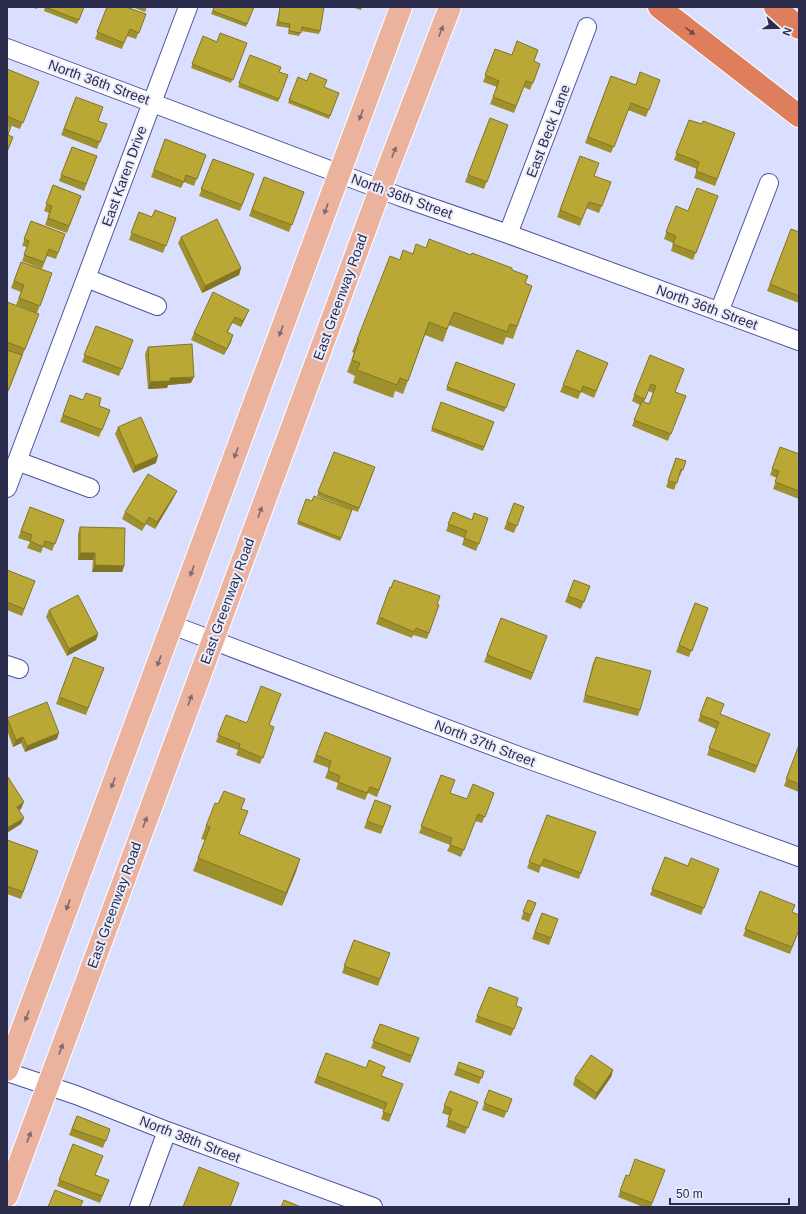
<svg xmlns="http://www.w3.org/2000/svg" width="806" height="1214" viewBox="0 0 806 1214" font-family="Arial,sans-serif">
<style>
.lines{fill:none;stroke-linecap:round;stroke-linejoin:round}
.minor-casing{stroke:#525398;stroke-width:20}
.major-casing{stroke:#fff;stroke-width:24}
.highway-casing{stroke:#fff;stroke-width:24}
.minor{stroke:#fff;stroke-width:18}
.major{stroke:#ebb29d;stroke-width:22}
.highway{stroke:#de7e5c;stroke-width:22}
.wall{fill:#9f902e;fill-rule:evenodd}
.shaded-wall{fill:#827625}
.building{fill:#b9a835;stroke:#827625}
.oneway{fill:#826970}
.oneway2{fill:#6a4952}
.labels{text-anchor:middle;stroke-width:4;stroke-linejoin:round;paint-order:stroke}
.street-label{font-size:14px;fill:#2c2d4c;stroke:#ebedfd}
</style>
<rect width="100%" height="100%" fill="#dbdfff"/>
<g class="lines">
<!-- minor casing -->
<g class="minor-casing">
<path id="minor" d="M7 48 401 197 508 234 799 341
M508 234 587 27
M86 278 157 306
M719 312 769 183
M17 461 90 488
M7 488 188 7
M172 625 519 756 799 857
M7 665 19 669
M7 1072 76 1095 167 1131 373 1207
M139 1207 167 1131"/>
</g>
<!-- major casing -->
<g class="major-casing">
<path id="major" d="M7 1070 401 7
M7 1196 388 168 450 7"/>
</g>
<!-- highway casing -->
<g class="highway-casing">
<path id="highway" d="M659 7 799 116
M775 7 799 28"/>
</g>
<!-- minor -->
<use href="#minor" class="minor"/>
<!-- major -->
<use href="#major" class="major"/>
<!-- highway -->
<use href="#highway" class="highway"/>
</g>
<!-- wall -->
<path class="wall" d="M31 7H38L37 9Z
M45 7H84L77 24 44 11Z
M107 7 146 14 136 39 127 36 122 49 95 39Z
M132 7H147L145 12Z
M214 7H254L246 27 211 14Z
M280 7H324L320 31 319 34 301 31 299 36 288 34 289 28 276 26Z
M351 7H362L361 10Z
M203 36 217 42 247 43 231 83 191 68Z
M495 49 512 55 534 61 538 70 530 90 524 87 514 113 490 104 497 87 483 82Z
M250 55 279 72 288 75 278 102 238 87Z
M7 69 39 82 20 129 7 124Z
M611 76 636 85 660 80 646 117 628 110 611 153 585 143Z
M298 77 339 93 329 119 288 103Z
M76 97 98 121 107 124 97 149 61 135Z
M490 118 508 125 484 189 465 182Z
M689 120 702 124 735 133 715 186 694 178 697 169 674 160Z
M165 139 206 155 194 186 184 182 181 188 151 177Z
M72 147 97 156 84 191 59 181Z
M580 156 594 176 611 182 599 213 586 208 580 226 557 217Z
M213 159 254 174 240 211 199 196Z
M264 177 304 192 289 232 249 216Z
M53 185 81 196 67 233 45 225 49 213 44 211Z
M718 196 693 260 671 251 673 243 664 239 676 206 688 211Z
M139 212 152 217 176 218 163 253 129 240Z
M31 221 65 234 56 259 47 256 42 269 22 261 27 247 22 246Z
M791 229 799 232V303L767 291Z
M181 237 241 268 239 275 202 293 178 243Z
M426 248 512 270 525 283 532 286 513 339 506 337 503 345 449 325 443 342 425 335 403 394 395 391 393 398 353 383 355 376 347 372 354 353 352 352 357 340 400 260Z
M21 262 52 273 37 313 16 305 21 292 11 288Z
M7 304 39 314 7 395Z
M249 310 241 327 232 323 228 332 231 342 224 355 191 340 194 333Z
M96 326 133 340 119 376 82 362Z
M148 347 191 383 168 385 167 388 148 389 145 354Z
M650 355 675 392 686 396 668 441 632 426 640 405 632 401ZM648 391 653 393 649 404 644 402Z
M456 362 515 384 504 412 446 390Z
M605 370 594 398 581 392 578 399 560 392 563 385Z
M70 395 110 410 99 437 60 422Z
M441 402 494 422 483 451 431 431Z
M118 427 156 463 133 473 115 434Z
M780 447 799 454V499L773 489 777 478 770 475Z
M334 452 375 467 358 512 317 496Z
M676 458 686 461 680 476H679L674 490 666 487Z
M174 497 155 529 146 524 142 531 122 519 125 512Z
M306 499 312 501 352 510 340 541 297 524Z
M514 503 524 507 514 533 504 529Z
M30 507 64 520 52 551 43 547 41 553 27 548 30 542 18 538Z
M453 512 472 520 488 518 476 551 462 545 464 538 446 531Z
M80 527 124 566 122 572H92L93 560H78V534Z
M7 570 35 581 22 616 7 610Z
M574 580 590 586 581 609 565 602Z
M390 587 439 605 427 639 413 635 412 638 376 624Z
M695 603 708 608 689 657 676 652Z
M49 610 98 634 96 640 67 656 46 617Z
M501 618 547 636 531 680 484 662Z
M74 657 104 668 86 715 56 704Z
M596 657 640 710 638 716 583 702 593 663Z
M707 697 720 714 770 734 755 773 707 755 716 729 698 721Z
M226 715 247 723 269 725 274 727 260 764 236 755 238 750 216 742Z
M7 718 57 739 25 752 21 743 13 747 7 730Z
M325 732 391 758 377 797 368 793 365 800 336 789 338 783 325 778 329 768 313 762Z
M799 745V792L784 786Z
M441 775 450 793 467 799 494 793 482 823 475 821 461 857 447 851 450 845 419 833Z
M375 800 391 806 381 834 364 828Z
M218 804 242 809 239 834 300 859 282 906 193 871 205 840 201 839 206 826Z
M547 815 581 873 579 879 541 866 539 873 527 868Z
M7 840 38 851 21 899 7 894Z
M665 857 688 866 719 869 701 915 650 895Z
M760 891 793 912 799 930 790 954 743 936Z
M528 900 536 903 529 922 521 919Z
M542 913 558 919 549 945 532 939Z
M354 940 390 953 378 986 342 973Z
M489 987 516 1006 522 1008 511 1036 475 1022Z
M380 1024 419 1038 410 1063 371 1048Z
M326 1053 403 1084 389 1122 381 1119 384 1110 314 1083Z
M459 1062 484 1071 479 1084 454 1075Z
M613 1070 611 1077 595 1100 573 1085 575 1078Z
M489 1090 512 1099 504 1118 482 1110Z
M450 1091 478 1102 465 1134 446 1127 450 1116 442 1113Z
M77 1116 110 1129 103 1148 69 1135Z
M73 1144 95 1175 109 1180 100 1203 57 1186Z
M665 1170 651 1207H643L618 1197 626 1175 629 1176Z"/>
<!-- shaded-wall -->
<path class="shaded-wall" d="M241 268 239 275 202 293 205 286Z
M249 310 246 316 241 327 243 321Z
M233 335 231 342 224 355 227 349Z
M194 377 191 383 168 385 167 388 148 389 150 382 170 378Z
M158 456 156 463 133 473 135 466Z
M177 491 174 497 155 529 157 522Z
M80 553H95L93 560H78Z
M95 565 124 566 122 572H92Z
M98 634 96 640 67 656 69 649Z
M59 733 57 739 25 752 27 746Z
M23 737 21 743 13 747 16 740Z
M24 802 21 809 14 813 17 807Z
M24 818 21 824 7 833V828Z
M300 859 296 872 282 906 286 893Z
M613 1070 611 1077 595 1100 597 1093Z"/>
<!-- building -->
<path class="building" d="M45 7H84L79 20Z
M107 7H126L146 14 139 33 130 29 124 43 97 32Z
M214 7H254L247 24 213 11Z
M280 7H324L320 31 302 27 301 33 289 31 290 24 278 22Z
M220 33 247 43 233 80 192 64 203 36 217 42Z
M517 41 538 50 534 61 540 64 533 83 526 81 516 106 493 97 499 81 485 75 495 49 512 55Z
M250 55 281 67 279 72 288 75 279 99 239 83Z
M7 69 39 82 23 123 7 116Z
M640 72 660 80 649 110 631 103 614 147 588 137 611 76 636 85Z
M310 73 327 80 324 87 339 93 330 116 289 100 298 77 307 81Z
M76 97 103 107 98 121 107 124 100 142 64 129Z
M490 118 508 125 487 182 468 175Z
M689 120 702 124 703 121 735 133 717 179 696 171 699 162 676 153Z
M7 125 11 126 8 135 13 137 7 152Z
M165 139 206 155 197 179 186 175 184 182 154 170Z
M72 147 97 156 86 184 61 175Z
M580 156 599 163 594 176 611 182 602 206 589 202 582 219 560 210Z
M213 159 254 174 242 205 201 189Z
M264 177 304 192 292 225 252 210Z
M53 185 81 196 69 226 48 218 52 206 46 204Z
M697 188 718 196 696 253 673 244 676 236 666 232 676 206 688 211Z
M155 210 176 218 166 246 131 233 139 212 152 217Z
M217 219 241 268 205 286 181 237Z
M31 221 65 234 58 253 49 249 44 262 24 255 29 241 24 239Z
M791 229 799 232V296L770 284Z
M429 239 471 255 472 253 512 268V270L528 276 525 283 532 286 517 326 510 324 507 332 454 312 447 329 429 322 408 381 400 378 397 385 357 370 360 363 352 360 359 340H357L390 256 400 260 403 250 413 254 416 244 426 248Z
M21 262 52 273 40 306 19 298 24 285 14 281Z
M213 292 249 310 243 321 235 317 227 332 233 335 227 349 194 333Z
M7 302 39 314 25 349 7 342Z
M96 326 133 340 122 369 84 355Z
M192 344 194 377 170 378V381L150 382 148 347Z
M7 350 22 355 9 389 7 388Z
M577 350 608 363 596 391 583 386 581 392 563 385Z
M650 355 684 369 675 392 686 396 671 434 634 420 642 401 649 404 656 386 651 384 645 399 634 395Z
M456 362 515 384 506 408 447 387Z
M86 393 101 398 99 406 110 410 102 430 63 415 70 395 83 400Z
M441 402 494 422 484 447 432 428Z
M141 417 158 456 135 466 118 427Z
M780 447 799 454V491L775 482 779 471 772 469Z
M334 452 375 467 359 508 318 492Z
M676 458 686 461 683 470 681 469 677 483 668 481Z
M148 474 177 491 157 522 149 517 145 525 125 512Z
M314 496 352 510 341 538 298 521 306 499 312 501Z
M514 503 524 507 517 526 507 522Z
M30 507 64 520 55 544 45 541 43 547 30 541 32 535 21 531Z
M453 512 472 520 474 513 488 518 479 544 464 538 467 531 448 524Z
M80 527 125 528 124 566 95 565V553H80Z
M7 570 35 581 24 609 7 602Z
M394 580 440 596 437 604 439 605 429 633 416 628 414 632 379 617 390 587 391 588Z
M574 580 590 586 584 602 568 596Z
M78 595 98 634 69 649 49 610Z
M695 603 708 608 692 651 679 645Z
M501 618 547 636 533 673 487 655Z
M74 657 104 668 88 708 59 697Z
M596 657 651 671 640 710 585 695Z
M261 686 281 694 269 725 274 727 263 758 239 748 240 744 218 735 226 715 247 723Z
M707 697 724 704 720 714 770 734 757 766 709 748 719 722 700 715Z
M47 702 59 733 27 746 23 737 16 740 7 718Z
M325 732 391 758 379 790 370 787 367 793 338 782 340 776 328 771 331 761 316 755Z
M799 745V784L786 779Z
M441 775 455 780 450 793 467 799 473 784 494 793 485 817 478 814 464 850 450 845 452 838 421 826Z
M8 777 24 802 17 807 24 818 7 828V778Z
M224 791 245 799 241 809 248 811 239 834 300 859 286 893 198 858 210 827 206 826 215 803 218 804Z
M375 800 391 806 383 827 367 821Z
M547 815 596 832 581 873 544 859 541 866 529 862Z
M7 840 38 851 23 892 7 886Z
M665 857 688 866 691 858 719 869 704 908 652 889Z
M760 891 795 905 792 912 799 915V930L792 947 745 929Z
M528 900 536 903 531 915 523 912Z
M542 913 558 919 551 938 535 932Z
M354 940 390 953 380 979 344 966Z
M489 987 518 998 516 1006 522 1008 514 1029 477 1016Z
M380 1024 419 1038 412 1056 373 1041Z
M326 1053 366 1068 369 1060 385 1067 381 1076 403 1084 391 1115 383 1112 387 1103 317 1076Z
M591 1055 613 1070 597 1093 575 1078Z
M459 1062 484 1071 482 1078 457 1068Z
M489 1090 512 1099 507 1112 484 1103Z
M450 1091 478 1102 468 1128 448 1120 452 1109 444 1106Z
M77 1116 110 1129 106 1141 72 1129Z
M73 1144 103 1156 95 1175 109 1180 102 1196 59 1180Z
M635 1159 665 1170 652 1203 620 1191 626 1175 629 1176Z
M199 1167 239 1183 230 1207H183Z
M55 1190 83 1201 80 1207H48Z
M284 1200 301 1207H281Z"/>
<!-- one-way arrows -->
<defs><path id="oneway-solid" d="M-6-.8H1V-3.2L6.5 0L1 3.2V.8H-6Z"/></defs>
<g class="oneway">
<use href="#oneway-solid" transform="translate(441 31) rotate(-69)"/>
<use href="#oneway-solid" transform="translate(361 115) rotate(110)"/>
<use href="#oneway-solid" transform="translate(394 152) rotate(-69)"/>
<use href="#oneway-solid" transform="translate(326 209) rotate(110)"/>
<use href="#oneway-solid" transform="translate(281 331) rotate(110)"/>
<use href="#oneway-solid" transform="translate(236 453) rotate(110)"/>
<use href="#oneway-solid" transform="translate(260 512) rotate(-70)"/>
<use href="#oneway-solid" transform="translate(192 571) rotate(110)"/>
<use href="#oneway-solid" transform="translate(159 661) rotate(110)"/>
<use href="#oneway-solid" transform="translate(190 700) rotate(-70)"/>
<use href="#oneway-solid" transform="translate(113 783) rotate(110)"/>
<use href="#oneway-solid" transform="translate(145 822) rotate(-70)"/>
<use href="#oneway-solid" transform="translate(68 905) rotate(110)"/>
<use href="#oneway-solid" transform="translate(27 1016) rotate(110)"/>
<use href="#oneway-solid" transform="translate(61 1049) rotate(-70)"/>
<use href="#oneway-solid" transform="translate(29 1137) rotate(-70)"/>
</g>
<use class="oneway2" href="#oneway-solid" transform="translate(690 31) rotate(38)"/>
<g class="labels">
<!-- street labels -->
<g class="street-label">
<text transform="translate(99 82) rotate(20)" y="5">North 36th Street</text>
<text transform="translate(548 131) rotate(-69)" y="5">East Beck Lane</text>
<text transform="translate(124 176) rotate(-70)" y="5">East Karen Drive</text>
<text transform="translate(402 196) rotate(20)" y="5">North 36th Street</text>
<text transform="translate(340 297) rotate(-70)" y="5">East Greenway Road</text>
<text transform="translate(707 307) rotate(20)" y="5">North 36th Street</text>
<text transform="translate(227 601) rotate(-70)" y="5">East Greenway Road</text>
<text transform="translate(485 743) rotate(21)" y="5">North 37th Street</text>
<text transform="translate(114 905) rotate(-70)" y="5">East Greenway Road</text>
<text transform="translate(190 1139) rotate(21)" y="5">North 38th Street</text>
</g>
</g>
<!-- border -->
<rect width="806" height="1214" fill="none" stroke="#2c2d4c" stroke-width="16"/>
<!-- north arrow -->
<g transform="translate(778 28) rotate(111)" stroke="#ebedfd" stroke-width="3" paint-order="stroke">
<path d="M0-3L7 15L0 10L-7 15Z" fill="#2c2d4c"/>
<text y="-6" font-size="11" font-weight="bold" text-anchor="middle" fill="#2c2d4c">N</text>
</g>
<!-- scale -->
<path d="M670 1198v6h119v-6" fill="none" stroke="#2c2d4c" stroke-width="2"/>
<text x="676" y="1198" font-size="12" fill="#2c2d4c" stroke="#ebedfd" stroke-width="3" paint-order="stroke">50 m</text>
</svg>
